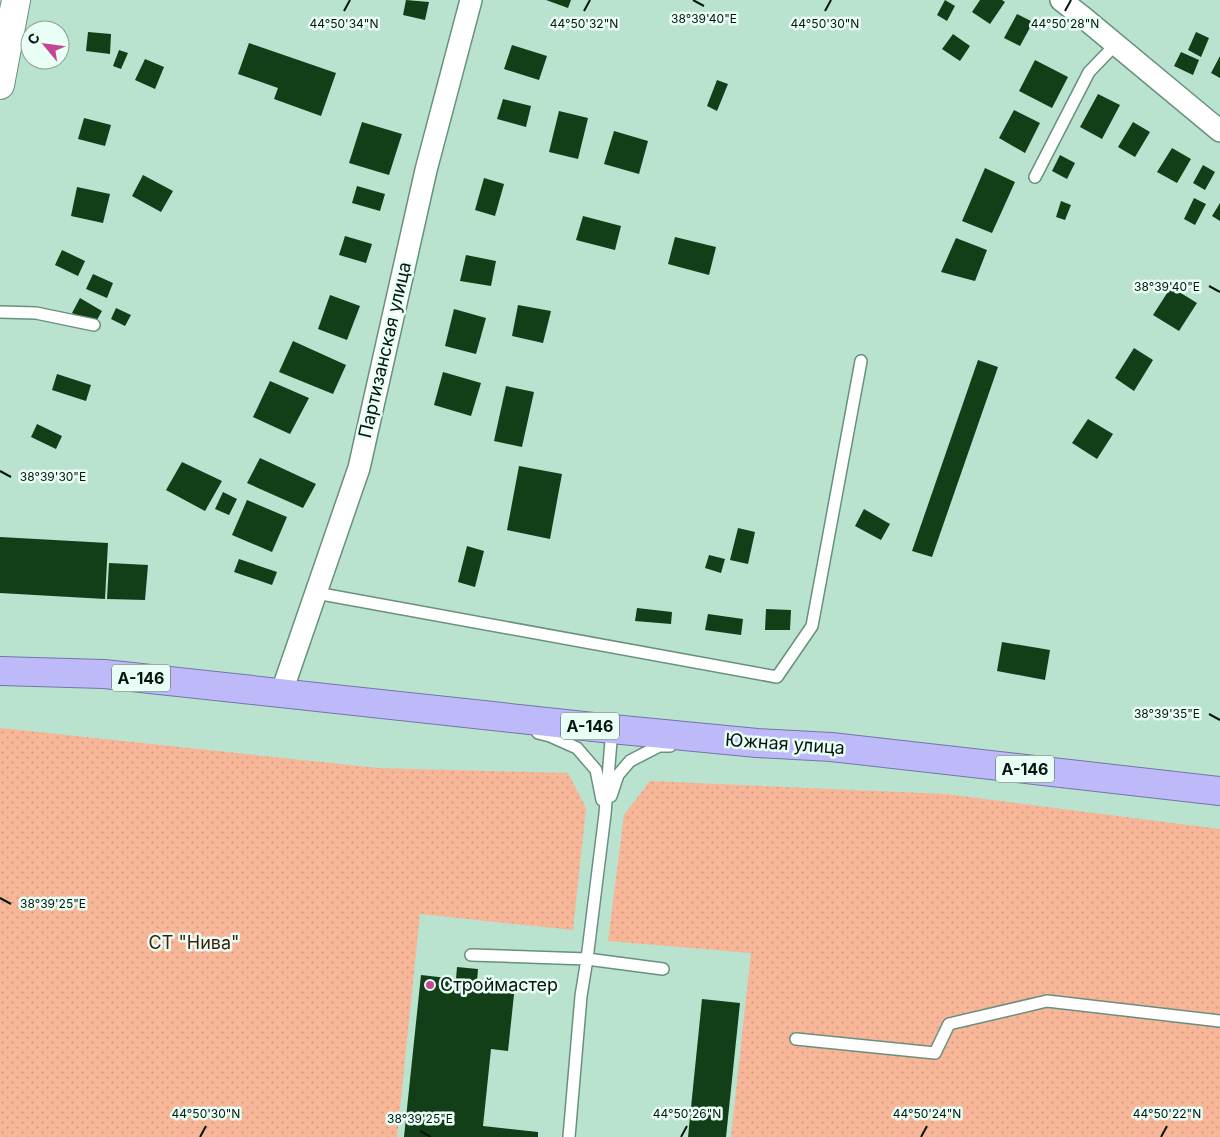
<svg xmlns="http://www.w3.org/2000/svg" width="1220" height="1137" viewBox="0 0 1220 1137" font-family="Inter,sans-serif">
<style>
.garden{fill:url(#garden-dots)}
.building{fill:#123f17}
.lines{fill:none;stroke-linecap:round;stroke-linejoin:round}
.service-casing{stroke:#69907e;stroke-width:14}
.minor-casing{stroke:#69907e;stroke-width:24}
.tertiary-casing{stroke:#69907e;stroke-width:30}
.trunk-casing{stroke:#7375a6;stroke-width:30}
.service{stroke:#fff;stroke-width:11}
.minor{stroke:#fff;stroke-width:21}
.tertiary{stroke:#fff;stroke-width:28}
.trunk{stroke:#bebafa;stroke-width:28}
.ticks{fill:none;stroke:#06150f;stroke-width:2}
.poi-dot{fill:#c44795;stroke:#e9fef4;stroke-width:2}
.labels{text-anchor:middle;stroke-width:5;stroke-linejoin:round;paint-order:stroke}
.shield{fill:#e9fef4;stroke:#4a5b54;stroke-width:1}
.shield-label{font-size:16px;font-weight:bold;fill:#06150f}
.street-label{font-size:18px;fill:#06150f;stroke:#e9fef4}
.park-label{font-size:18px;fill:#441d09;stroke:#e9fef4}
.poi-label{font-size:18px;fill:#06150f;stroke:#e9fef4;text-anchor:start}
.ticks-label{font-size:12px;text-anchor:middle;fill:#06150f;stroke:#e9fef4;stroke-width:5;stroke-linejoin:round;paint-order:stroke}
</style>
<defs>
<pattern id="garden-dots" width="8" height="8" patternUnits="userSpaceOnUse" patternTransform="scale(1.25)"><rect width="8" height="8" fill="#f7b698"/><path d="M2 2h.1M6 6h.1" fill="none" stroke="#d29c82" stroke-width="1.8" stroke-linecap="round"/></pattern>
</defs>
<rect width="100%" height="100%" fill="#b9e2cf"/>
<!-- garden -->
<path class="garden" d="M0 728 378 768 568 773 586 808 573 930 420 914 397 1137H0Z
M650 781 946 794 1220 829V1137H731L751 953 608 941 624 815Z"/>
<!-- building -->
<path class="building" d="M406 0 429 2 425 20 403 15Z
M546 0H571L568 8Z
M945 0 955 6 947 21 937 15Z
M980 0H1002L1005 2 990 24 972 12Z
M1017 14 1033 22 1020 46 1004 38Z
M88 32 111 34 110 54 86 51Z
M1196 32 1209 38 1201 57 1188 50Z
M953 34 970 46 960 61 942 49Z
M249 43 336 73 321 116 274 99 278 88 238 74Z
M512 45 547 56 539 80 504 69Z
M119 50 128 53 121 69 113 66Z
M1181 52 1199 60 1193 75 1174 66Z
M1220 56V78L1211 73Z
M145 59 164 67 155 89 135 80Z
M1035 60 1068 77 1052 108 1019 91Z
M717 80 728 84 717 111 707 106Z
M1098 94 1120 105 1102 139 1080 127Z
M503 99 531 106 526 127 497 119Z
M1014 110 1040 123 1025 153 999 138Z
M559 111 588 118 578 159 549 152Z
M84 118 111 125 105 146 78 139Z
M362 122 402 134 389 175 349 163Z
M1133 122 1150 132 1135 157 1118 147Z
M614 131 648 141 639 174 604 164Z
M1172 148 1191 159 1177 183 1157 172Z
M1060 155 1075 163 1067 179 1052 171Z
M1203 165 1215 172 1205 190 1193 183Z
M985 168 1015 182 992 233 962 221Z
M143 175 173 191 161 212 132 196Z
M484 178 504 184 495 216 475 210Z
M357 186 385 194 380 211 352 203Z
M77 187 110 194 103 223 71 216Z
M1194 198 1206 204 1195 225 1184 219Z
M1061 201 1071 205 1065 220 1056 217Z
M1220 203V221L1212 216Z
M583 216 621 226 615 250 576 240Z
M345 236 372 244 366 263 339 255Z
M675 237 716 247 709 275 668 264Z
M956 238 987 250 975 281 941 272Z
M62 250 85 261 78 276 55 265Z
M466 255 496 261 491 286 460 281Z
M93 274 113 283 107 298 86 289Z
M1171 287 1197 303 1179 331 1153 315Z
M330 295 360 306 347 340 318 329Z
M80 298 102 311 94 325 72 313Z
M518 305 551 311 543 343 512 336Z
M116 308 131 315 125 326 111 319Z
M454 309 486 318 476 354 445 346Z
M293 341 346 365 333 394 279 372Z
M1134 348 1153 360 1134 391 1115 378Z
M978 360 998 367 932 557 912 551Z
M443 372 481 383 471 416 434 405Z
M57 374 91 385 86 401 52 390Z
M270 381 309 398 290 434 253 417Z
M506 386 534 392 522 447 494 441Z
M1088 419 1113 434 1097 459 1072 443Z
M37 424 62 436 56 449 31 437Z
M260 458 316 484 303 508 247 483Z
M182 462 222 481 205 511 166 490Z
M519 466 562 474 550 539 507 530Z
M223 492 237 499 229 515 215 509Z
M247 500 287 517 272 552 232 535Z
M864 509 890 524 881 540 855 526Z
M738 528 755 532 748 564 730 560Z
M0 537 108 543 105 599 0 593Z
M467 546 484 551 475 587 458 582Z
M709 555 725 559 721 573 705 568Z
M239 559 277 572 272 585 234 572Z
M109 563 148 565 145 600 107 599Z
M637 608 672 612 671 624 635 621Z
M766 609 791 610 790 630H765Z
M708 614 743 619 741 635 705 630Z
M1002 642 1050 650 1045 680 997 671Z
M457 967 478 969 477 981 515 985 508 1051 491 1049 483 1126 538 1132V1137H404L421 975 456 979Z
M702 999 740 1003 726 1137H688Z"/>
<g class="lines">
<!-- service casing -->
<g class="service-casing">
<path id="service" d="M1035 177 1089 72 1116 44
M0 312 36 313 94 325
M316 593 777 677 812 626 861 361
M538 733 550 736 577 748 596 770 602 800
M611 796 618 775 630 761 659 746H670
M471 955 587 959 663 969
M796 1039 935 1053 949 1024 1047 1001 1220 1021
M569 1137 581 996 587 959 605 814 612 729"/>
</g>
<!-- minor casing -->
<g class="minor-casing">
<path id="minor" d="M1061 0 1084 18 1220 131
M281 694 359 468 426 170 471 0"/>
</g>
<!-- tertiary casing -->
<g class="tertiary-casing">
<path id="tertiary" d="M0 85 16 0"/>
</g>
<!-- trunk casing -->
<g class="trunk-casing">
<path id="trunk" d="M0 671 104 674 612 729 757 743 831 747 1220 791"/>
</g>
<!-- service -->
<use href="#service" class="service"/>
<!-- minor -->
<use href="#minor" class="minor"/>
<!-- tertiary -->
<use href="#tertiary" class="tertiary"/>
<!-- trunk -->
<use href="#trunk" class="trunk"/>
</g>
<!-- ticks -->
<path class="ticks" d="M693 0 704 6M344 11 350 0M584 11 590 0M825 11 831 0M1065 11 1071 0M1209 286 1220 292M0 471 11 477M1209 714 1220 720M0 898 11 904M420 1131 431 1137M200 1137 206 1126M681 1137 687 1126M921 1137 927 1126M1161 1137 1167 1126"/>
<!-- markers -->
<circle class="poi-dot" cx="430" cy="985" r="5"/>
<g class="labels">
<!-- shield labels -->
<g class="shield">
<rect x="112" y="664.5" width="58" height="27" rx="4"/>
<rect x="561" y="712.5" width="58" height="27" rx="4"/>
<rect x="996" y="755.5" width="58" height="27" rx="4"/>
</g>
<g class="shield-label">
<text x="141" y="684">А-146</text>
<text x="590" y="732">А-146</text>
<text x="1025" y="775">А-146</text>
</g>
<!-- street labels -->
<g class="street-label">
<text transform="translate(385 350) rotate(-77)" y="6">Партизанская улица</text>
<text transform="translate(785 744) rotate(4)" y="6">Южная улица</text>
</g>
<!-- park labels -->
<g class="park-label">
<text x="194" y="949">СТ "Нива"</text>
</g>
<!-- poi labels -->
<g class="poi-label">
<text x="440" y="991">Строймастер</text>
</g>
</g>
<g class="ticks-label">
<text x="704" y="23">38°39'40"E</text>
<text x="344" y="28">44°50'34"N</text>
<text x="584" y="28">44°50'32"N</text>
<text x="825" y="28">44°50'30"N</text>
<text x="1065" y="28">44°50'28"N</text>
<text x="1167" y="291">38°39'40"E</text>
<text x="53" y="481">38°39'30"E</text>
<text x="1167" y="718">38°39'35"E</text>
<text x="53" y="908">38°39'25"E</text>
<text x="206" y="1118">44°50'30"N</text>
<text x="687" y="1118">44°50'26"N</text>
<text x="927" y="1118">44°50'24"N</text>
<text x="1167" y="1118">44°50'22"N</text>
<text x="420" y="1123">38°39'25"E</text>
</g>
<!-- north arrow -->
<g transform="translate(45 45) rotate(299)"><circle r="24" fill="#e9fef4" stroke="#8ea198"/>
<path d="M0-4L9 19L0 12L-9 19Z" fill="#c44795"/>
<text y="-8" font-size="14" font-weight="bold" text-anchor="middle" fill="#06150f">С</text>
</g>
</svg>
